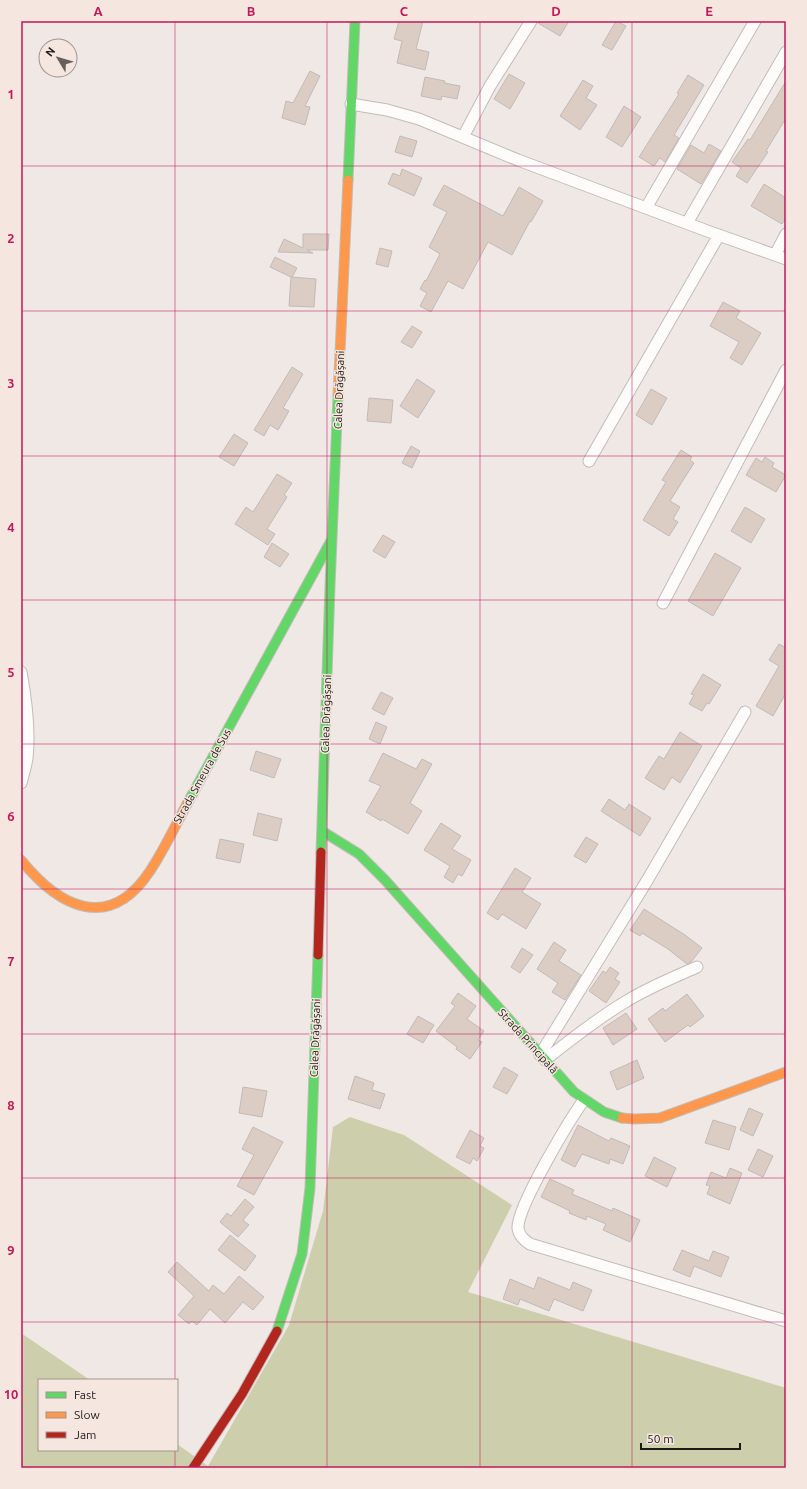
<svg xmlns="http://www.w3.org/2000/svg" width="807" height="1489" viewBox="0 0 807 1489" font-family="Ubuntu,sans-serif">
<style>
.forest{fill:#cdcfac}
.building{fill:#dbccc4;stroke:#c1bbb8}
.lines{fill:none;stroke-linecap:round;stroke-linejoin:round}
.street-casing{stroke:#c2bcb9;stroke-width:13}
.fast-casing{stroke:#c2bcb9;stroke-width:11}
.slow-casing{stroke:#c2bcb9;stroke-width:11}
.jam-casing{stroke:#c2bcb9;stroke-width:11}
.street{stroke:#fdfcfb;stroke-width:11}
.fast{stroke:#63d668;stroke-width:9}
.slow{stroke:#ff974d;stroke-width:9}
.jam{stroke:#b3261e;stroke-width:9}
.grid{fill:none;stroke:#c2185b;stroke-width:1;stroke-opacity:0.55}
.labels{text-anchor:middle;stroke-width:3;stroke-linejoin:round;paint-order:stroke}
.street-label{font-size:11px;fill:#1d1916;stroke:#f5e7df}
.neatline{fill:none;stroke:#c2185b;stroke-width:1.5}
.grid-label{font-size:13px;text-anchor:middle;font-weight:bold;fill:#c2185b}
</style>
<rect width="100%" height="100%" fill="#f0e8e4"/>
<!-- forest -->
<path class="forest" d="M350 1117 404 1135 512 1205 468 1292 786 1388V1468H21V1333L90 1380H39V1450H177V1444L208 1466 289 1325 323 1211 333 1127Z"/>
<!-- building -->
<path class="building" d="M399 21H423L416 49 429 52 425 70 397 63 402 41 394 39Z
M538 21H569L560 36 538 23Z
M616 21 626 26 612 50 602 45Z
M310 71 320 76 305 106 310 107 305 125 282 118 286 101 293 103Z
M509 74 525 83 510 109 494 99Z
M688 75 704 85 674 135 679 138 665 162 660 158 654 166 639 157 679 94 677 93Z
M425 77 445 81 444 83 460 86 457 99 442 96 441 100 421 96Z
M583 80 593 86 586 98 597 105 580 130 560 116Z
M786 81V118L766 151 768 152 747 183 736 176 741 168 732 162 748 139 750 140Z
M624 106 641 117 622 147 606 137Z
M400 136 417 141 412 157 395 152Z
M709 144 721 151 701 184 677 169 691 145 704 153Z
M402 169 422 178 414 196 388 184 393 173 400 176Z
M764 184 786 198V218L782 224 751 206Z
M444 185 503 216 519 187 543 201 531 222 530 221 512 255 488 242 463 289 448 281 431 312 420 306 427 293 420 289 425 280 426 281 440 254 429 247 447 212 433 205Z
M303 234H329L328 250H307L313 253 278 252 284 239 303 248Z
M380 248 392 251 388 267 376 264Z
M275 257 297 268 292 277 316 279 314 307 289 306 291 277 270 267Z
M723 302 740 311 736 318 761 333 742 365 730 358 739 342 710 326Z
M412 326 422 332 412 348 401 342Z
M292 367 303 374 283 408 289 411 278 430 270 425 264 436 254 430Z
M417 379 435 391 418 418 400 406Z
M651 389 667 398 652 425 636 415Z
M369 398 393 400 391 423 367 421Z
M234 434 248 443 234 466 219 457Z
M411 446 420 451 412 468 402 463Z
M681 450 692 457 690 460 694 463 670 501 680 507 673 519 678 522 669 536 643 520 666 482 662 480Z
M765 457 774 463 772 467 786 475 776 492 746 475 756 458 762 462Z
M277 474 292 483 284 495 287 497 267 529 275 534 268 545 235 524 246 507 253 512Z
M745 507 765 519 751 543 731 531Z
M383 535 395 542 385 558 373 551Z
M272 543 289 554 280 567 264 557Z
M715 553 741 568 713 616 688 601Z
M779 644 786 648V693L773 716 756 706 779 666 769 660Z
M703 674 721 685 709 704 707 703 702 711 689 704 694 695 691 694Z
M381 692 393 698 384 715 372 709Z
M376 722 387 727 380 744 369 739Z
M680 732 702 746 680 783 672 777 664 790 645 778 659 756 664 759Z
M256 751 281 759 274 778 250 770Z
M383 753 416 769 422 759 432 764 410 803 422 811 408 834 382 819 381 821 366 812 381 786 369 781Z
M609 799 625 810 629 804 651 818 640 836 601 811Z
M258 813 282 819 277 841 253 835Z
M441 823 461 836 452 849 471 860 462 876 458 874 453 883 444 877 450 866 424 850Z
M586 837 598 844 586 863 574 856Z
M220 839 244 844 240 863 216 858Z
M515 868 531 878 522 892 541 904 526 929 502 914 498 920 487 913Z
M644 909 685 935 702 948 691 962 687 964 668 949 642 933 640 936 630 930Z
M554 942 566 950 559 961 581 975 565 1000 552 992 558 983 537 969Z
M522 948 533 955 520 973 511 967Z
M610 967 619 973 615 979 620 982 606 1003 589 991 603 971 606 973Z
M458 993 476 1006 467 1019 484 1031 478 1040 482 1042 470 1059 456 1049 457 1047 436 1031 455 1006 451 1003Z
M687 994 704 1016 690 1027 688 1025 665 1042 648 1019 663 1008 665 1011Z
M626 1013 637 1029 613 1045 603 1028Z
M418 1016 434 1025 423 1043 407 1034Z
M637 1060 644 1078 617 1090 610 1072Z
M504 1067 518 1075 507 1094 493 1087Z
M355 1076 374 1083 372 1090 385 1094 380 1109 348 1099Z
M243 1087 267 1091 262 1117 239 1113Z
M749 1108 763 1114 753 1136 740 1130Z
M713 1120 736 1127 729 1150 705 1143Z
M578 1125 609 1141 611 1138 630 1146 623 1164 610 1159 609 1164 582 1154 575 1167 561 1160Z
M253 1127 283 1142 254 1195 237 1186 254 1155 242 1149Z
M470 1130 484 1138 480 1146 484 1148 477 1161 473 1158 470 1164 456 1157Z
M758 1149 773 1156 763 1177 748 1170Z
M654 1157 676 1168 667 1187 645 1176Z
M730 1168 742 1173 730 1204 707 1194 710 1186 706 1185 711 1172 726 1178Z
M550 1179 574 1190 572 1194 612 1211 613 1208 640 1220 630 1242 603 1230 606 1224 587 1216 586 1220 569 1213 570 1211 541 1197Z
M245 1199 254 1207 243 1220 249 1225 238 1237 220 1222 227 1213 231 1216Z
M230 1235 256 1256 245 1271 218 1250Z
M682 1250 709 1261 713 1251 729 1257 721 1277 694 1266 690 1277 673 1270Z
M177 1262 209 1291 213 1285 224 1294 239 1276 264 1297 253 1310 243 1302 225 1323 210 1309 197 1325 192 1321 189 1324 178 1315 194 1296 168 1272Z
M538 1277 570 1290 573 1282 592 1290 583 1311 554 1299 549 1311 520 1299 518 1305 503 1299 510 1279 534 1289Z"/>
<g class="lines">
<!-- street casing -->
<g class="street-casing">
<path id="street" d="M351 104 387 110 419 119 518 160 710 232 786 259
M463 137 490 86 531 21
M646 208 755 21
M687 223 786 52
M775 255 786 234
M589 461 719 235
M663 603 786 370
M21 672C26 699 30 730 27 758 26 766 23 775 21 783
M540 1055 648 879 745 712
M545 1060C570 1040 597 1019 625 1002 647 988 672 978 697 967
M584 1100C570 1119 517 1207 518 1228 519 1236 524 1240 530 1244L786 1321"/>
</g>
<!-- fast casing -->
<g class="fast-casing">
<path id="fast" d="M348 180 355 21
M187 804 332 539
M322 831 359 854 385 880 574 1092 604 1112 622 1118
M321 852 330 586 338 396
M277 1331 302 1254 310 1188 318 955"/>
</g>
<!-- slow casing -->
<g class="slow-casing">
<path id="slow" d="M338 396 348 180
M21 860C59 907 109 933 150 871 164 850 175 826 187 804
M622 1118 634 1119 660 1118 786 1072"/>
</g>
<!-- jam casing -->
<g class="jam-casing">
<path id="jam" d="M318 955 321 852
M193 1468 242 1394 277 1331"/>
</g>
<!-- street -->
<use href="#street" class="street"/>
<!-- fast -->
<use href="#fast" class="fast"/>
<!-- slow -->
<use href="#slow" class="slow"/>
<!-- jam -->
<use href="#jam" class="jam"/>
</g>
<!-- grid -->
<path class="grid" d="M175 21V1380M327 21V1468M480 21V1468M632 21V1468M21 166H786M21 311H786M21 456H786M21 600H786M21 744H786M21 889H786M21 1034H786M21 1178H786M21 1322H786M175 1450V1468"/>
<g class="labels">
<!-- street labels -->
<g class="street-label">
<text transform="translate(339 390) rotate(-88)" y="4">Calea Drăgășani</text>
<text transform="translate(326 714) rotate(-88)" y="4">Calea Drăgășani</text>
<text transform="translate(202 776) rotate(-61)" y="4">Strada Smeura de Sus</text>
<text transform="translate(315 1038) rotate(-88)" y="4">Calea Drăgășani</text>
<text transform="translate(528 1041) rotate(48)" y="4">Strada Principală</text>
</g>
</g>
<!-- border -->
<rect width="807" height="1489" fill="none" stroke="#f5e7df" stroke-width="44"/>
<!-- legend -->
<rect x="38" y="1379" width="140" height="72" fill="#f5e7df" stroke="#9f958f"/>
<rect x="46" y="1392" width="20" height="6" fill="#63d668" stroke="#9f958f"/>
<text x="74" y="1399" font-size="12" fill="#1d1916">Fast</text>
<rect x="46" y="1412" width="20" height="6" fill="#ff974d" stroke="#9f958f"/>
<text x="74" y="1419" font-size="12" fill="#1d1916">Slow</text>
<rect x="46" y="1432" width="20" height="6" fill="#b3261e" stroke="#9f958f"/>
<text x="74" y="1439" font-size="12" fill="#1d1916">Jam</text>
<!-- north arrow -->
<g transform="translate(58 58) rotate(308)"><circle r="19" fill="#f5e7df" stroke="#9f958f"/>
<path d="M0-3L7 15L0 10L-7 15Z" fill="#67615e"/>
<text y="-6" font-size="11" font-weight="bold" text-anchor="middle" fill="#1d1916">N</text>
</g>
<!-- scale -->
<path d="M641 1443v6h99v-6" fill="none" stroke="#1d1916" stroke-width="2"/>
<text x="647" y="1443" font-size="12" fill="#1d1916" stroke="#f5e7df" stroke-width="3" paint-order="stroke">50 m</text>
<rect x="22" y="22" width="763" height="1445" class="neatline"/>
<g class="grid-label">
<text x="98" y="16">A</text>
<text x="251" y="16">B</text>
<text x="404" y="16">C</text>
<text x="556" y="16">D</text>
<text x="709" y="16">E</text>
<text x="11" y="99">1</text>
<text x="11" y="243">2</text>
<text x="11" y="388">3</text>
<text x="11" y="532">4</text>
<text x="11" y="677">5</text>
<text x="11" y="821">6</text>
<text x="11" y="966">7</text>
<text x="11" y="1110">8</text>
<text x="11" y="1255">9</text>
<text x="11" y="1399">10</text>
</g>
</svg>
